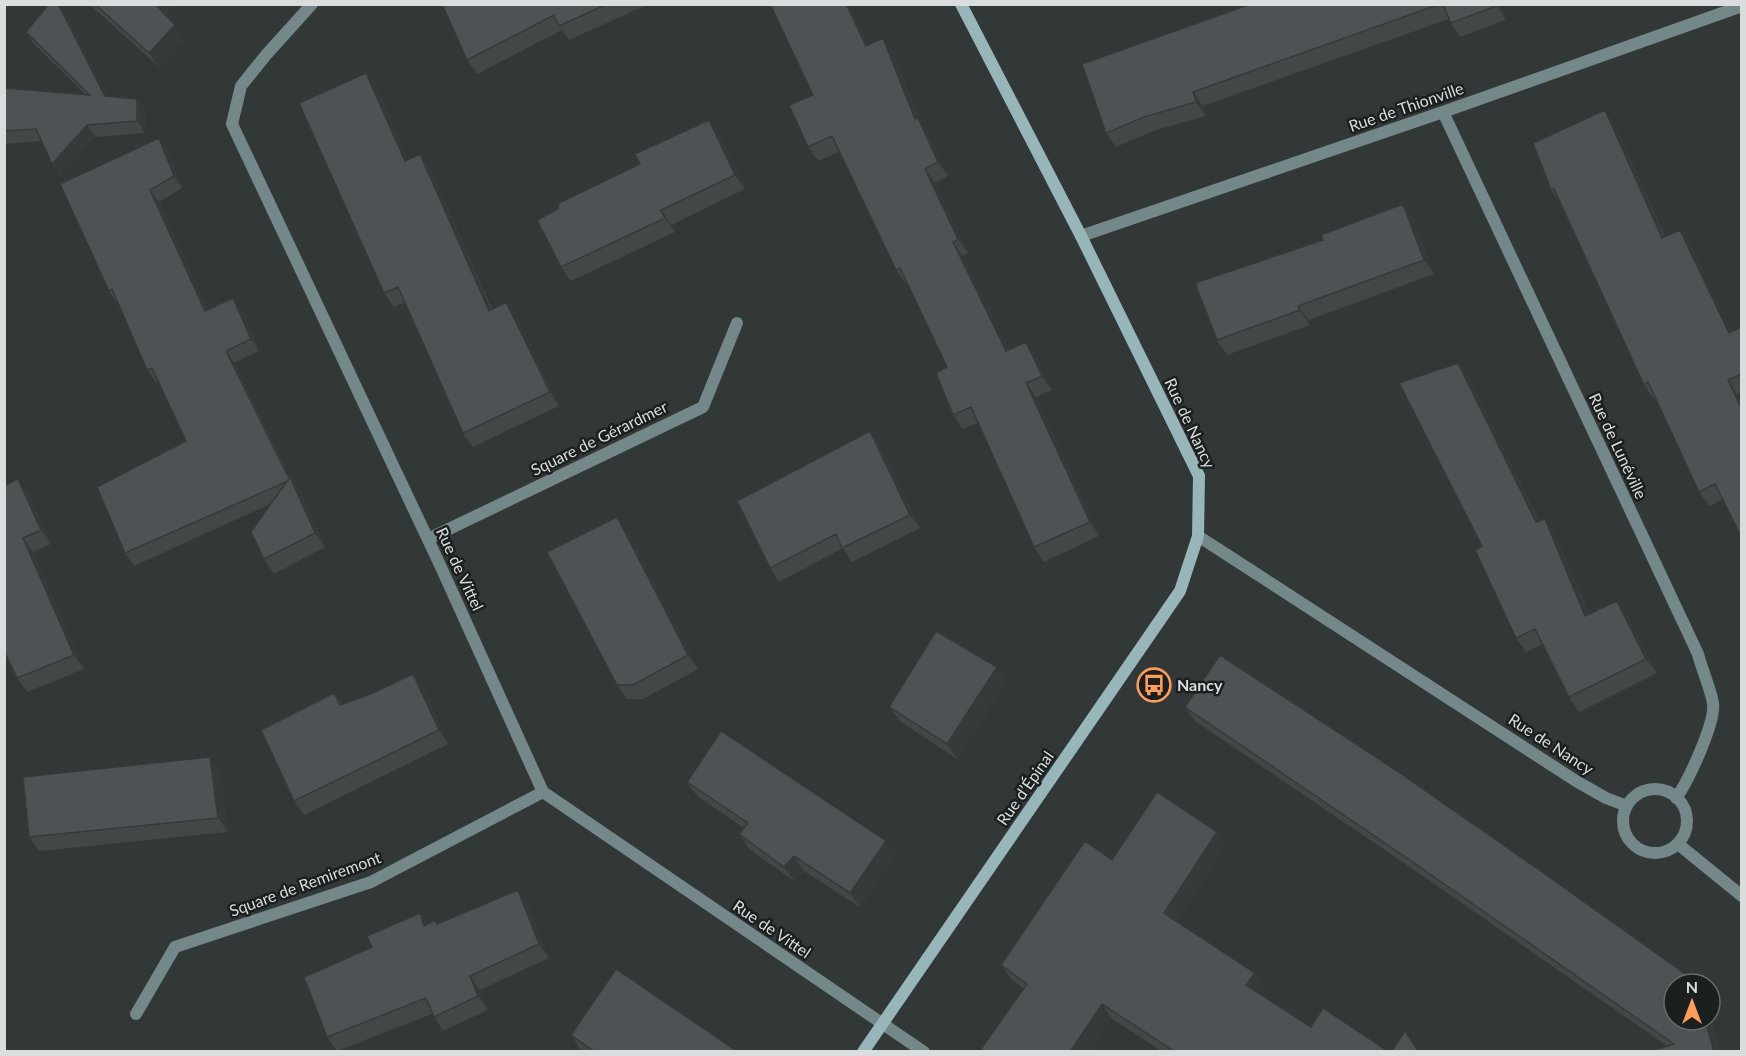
<svg xmlns="http://www.w3.org/2000/svg" width="1746" height="1056" viewBox="0 0 1746 1056" font-family="Lato,sans-serif">
<style>
.lines{fill:none;stroke-linecap:round;stroke-linejoin:round}
.street{stroke:#74888a;stroke-width:12}
.secondary{stroke:#96b6b9;stroke-width:12}
.wall{fill:#424748}
.shaded-wall{fill:#363a3b}
.building{fill:#4d5354;stroke:#363a3b;stroke-width:1.5}
.labels{text-anchor:middle;stroke-width:5;stroke-linejoin:round;paint-order:stroke}
.street-label{font-size:16px;fill:#d9dddd;stroke:#1c1f1f}
.poi-label{font-size:16px;font-weight:bold;fill:#d9dddd;stroke:#1c1f1f;text-anchor:start}
</style>
<rect width="100%" height="100%" fill="#323838"/>
<g class="lines">
<!-- street -->
<path class="street" d="M312 4 266 55 241 86 232 124 440 565 543 792 924 1052
M1443 112 1698 654C1702 670 1710 687 1713 703 1716 722 1688 782 1676 798
M1081 236 1443 112 1742 6
M1198 536 1576 781 1606 798 1627 806
M428 539 703 407 737 323
M1623 821a32 32 0 1 1 64 0a32 32 0 1 1-64 0Z
M1678 844 1742 896
M136 1014 175 947 371 882 543 792"/>
<!-- secondary -->
<path class="secondary" d="M863 1052 1180 591 1198 536 1199 476 1081 236 961 4"/>
</g>
<!-- wall -->
<path class="wall" d="M89 4H176L166 16 185 39 159 67Z
M442 4H649L569 40 562 30 477 74 467 60Z
M770 4H849L868 45 893 52 921 122 928 133 948 176 935 183 968 253 963 256 1008 350 1036 356 1052 390 1036 397 1099 536 1044 562 1034 547 978 423 963 429 953 415 947 367 908 283 906 284 896 270 839 152 818 161 808 147 813 95Z
M1251 4H1506L1501 6 1506 20 1460 37 1451 23 1449 19 1203 106 1206 116 1153 131 1116 147 1106 133Z
M63 10 108 97 137 99 146 111 145 133 95 137 60 176 52 164 41 141 4 144V88L86 95 34 44 26 32Z
M376 86 408 160 420 154 430 168 492 309 506 302 516 316 559 406 473 447 463 433 405 302 394 307 384 293Z
M1605 110 1614 124 1665 236 1680 230 1690 244 1731 332 1742 327V392L1737 394 1742 403V538L1723 499 1709 506 1699 492 1655 398 1654 399 1644 385 1559 202 1551 190Z
M719 134 745 189 671 225 675 232 571 281 561 267Z
M168 150 182 188 159 202 208 310H242L259 351 234 363 292 479 300 491 325 547 274 574 264 559 270 504 134 566 125 553 186 441 159 381 156 382 147 370 118 303H117L109 291 60 184Z
M1413 219 1434 274 1309 320 1310 325 1227 355 1217 340Z
M1468 377 1539 521 1555 533 1589 614 1627 615 1657 673 1579 712 1569 697 1543 644 1526 652 1516 638 1482 546Z
M870 431 879 444 920 528 852 562 843 548 779 582 770 568Z
M18 479 28 493 51 544 33 552 84 669 27 692 17 678 4 651V485L5 486Z
M627 531 698 669 643 699H627L617 685Z
M997 667 1007 682 957 759 900 721 889 707Z
M413 674 423 687 448 744 304 815 294 801 334 693 342 704 373 693Z
M1185 707 1710 1014 1720 1052H1648L1667 1046 1417 872 1195 721Z
M220 771 228 832 39 851 29 837Z
M687 782 896 855 860 907 804 871 794 881 749 849 739 834 744 828 697 796Z
M1226 846 1177 921 1264 986 1259 994 1311 1027 1389 1052H1163L1111 1018 1089 1052H983L981 1049 1024 989 1011 979 1001 965 1112 860Z
M528 905 549 958 480 990 488 1010 443 1031 432 1014 337 1051 327 1037 372 947 435 920 438 924Z
M571 1035 738 1052H584L580 1049Z"/>
<!-- shaded-wall -->
<path class="shaded-wall" d="M58 4H59L63 10 114 108 105 96Z
M155 4H176L164 18Z
M846 4H849L876 60 866 46Z
M1496 4H1499L1501 6 1506 20Z
M175 25 185 39 159 67 149 53Z
M883 38 893 52 921 122 928 133 948 176 938 162 915 119Z
M366 73 376 86 415 175 405 161Z
M1193 92 1203 106 1206 116 1196 102Z
M137 99 146 111 145 133 137 121Z
M1605 110 1614 124 1671 252 1662 238Z
M709 120 719 134 745 189 735 175Z
M87 125 95 137 60 176 52 164Z
M159 138 168 150 182 188 174 176Z
M420 154 430 168 498 325 489 311Z
M925 169 935 183 968 253 958 239Z
M150 190 159 202 214 323 205 311Z
M1403 204 1413 219 1434 274 1424 260Z
M661 210 671 225 675 232 665 218Z
M1680 230 1690 244 1739 347 1729 333Z
M953 242 963 256 1016 365 1006 351Z
M233 298 242 310 259 351 251 339Z
M506 302 516 316 559 406 550 392Z
M1298 306 1309 320 1310 325 1300 310Z
M1026 342 1036 356 1052 390 1042 376Z
M226 351 234 363 292 479 300 491 325 547 315 533Z
M1458 363 1468 377 1546 537 1536 522Z
M1728 380 1737 394 1742 403V410Z
M1026 383 1036 397 1099 536 1090 522Z
M870 431 879 444 920 528 910 515Z
M18 479 28 493 51 544 41 530Z
M617 517 627 531 698 669 688 655Z
M1545 519 1555 533 1595 630 1585 616Z
M23 538 33 552 84 669 74 655Z
M1617 601 1627 615 1657 673 1646 659Z
M997 667 1007 682 957 759 947 744Z
M413 674 423 687 448 744 439 730Z
M210 757 220 771 228 832 218 818Z
M1217 832 1226 846 1174 927 1164 913Z
M886 841 896 855 860 907 850 893Z
M794 856 804 871 794 881 784 867Z
M518 890 528 905 549 958 539 944Z
M420 913 430 927 424 926Z
M1255 973 1264 986 1256 999 1246 985Z
M470 976 480 990 488 1010 478 996Z
M1102 1004 1111 1018 1089 1052H1070Z
M1710 1014 1720 1052H1714L1705 1020H1710Z"/>
<!-- building -->
<path class="building" d="M49 4H58L105 96 137 99V121L87 125 52 164 36 129 4 131V88L90 95 26 32Z
M95 4H155L175 25 149 53Z
M442 4H607L559 26 554 15 467 60Z
M770 4H846L866 46 883 38 915 119 918 118 938 162 925 169 958 239 953 242 1006 351 1026 342 1042 376 1026 383 1090 522 1034 547 971 407 953 415 936 373 947 367 900 268 896 270 832 136 808 147 789 105 813 95Z
M1251 4H1440L1193 92 1196 102 1144 117 1106 133 1082 64Z
M1443 4H1496V6L1451 23Z
M366 73 405 161 420 154 489 311 506 302 550 392 463 433 398 287 384 293 299 103Z
M1605 110 1662 238 1680 230 1729 333 1742 327V374L1728 380 1742 410V538L1715 484 1699 492 1648 382 1644 385 1554 189 1551 190 1533 143Z
M709 120 735 175 661 210 665 218 561 267 537 220 558 209 559 203 640 164 635 154Z
M159 138 174 176 150 190 205 311 233 298 251 339 226 351 289 478 288 481 125 553 97 487 186 441 152 368 147 370 112 289 109 291 60 184Z
M1403 204 1424 260 1298 306 1300 310 1217 340 1195 283 1323 240 1321 235Z
M1458 363 1536 522 1545 519 1585 616 1617 601 1646 659 1569 697 1535 629 1516 638 1475 550 1482 546 1399 383Z
M870 431 910 515 842 548 836 534 770 568 737 501Z
M290 477 315 533 264 559 251 532Z
M18 479 41 530 23 538 74 655 17 678 4 651V486Z
M617 517 688 655 633 685H617L547 552Z
M936 631 997 667 947 744 889 707Z
M1220 655 1397 771 1542 872 1695 981 1696 984H1674V1020H1705L1714 1052H1648L1674 1044 1407 858 1185 707Z
M413 674 439 730 294 801 261 730 334 693 340 705 373 693Z
M721 731 886 841 850 893 794 856 784 867 739 834 748 823 687 782Z
M210 757 218 818 29 837 23 777Z
M1157 792 1217 832 1164 913 1255 973 1246 985 1311 1027 1323 1008 1389 1052H1175L1102 1004 1070 1052H985L981 1049 1027 984 1001 965 1085 841 1112 860Z
M518 890 539 944 470 976 478 996 434 1017 426 998 327 1037 304 977 372 947 367 936 420 913 424 926 435 920 437 924Z
M616 969 738 1052H595L571 1035Z
M1405 1031 1419 1052H1391Z"/>
<!-- icons -->
<defs>
<g id="bus-ring" transform="scale(1.725)"><circle r="9.5" fill="#1c1f1f" stroke="#fe9c58" stroke-width="1.5"/><path d="M-5-6H5V4H4V6H2V4H-2V6H-4V4H-5ZM-3.5-4V0h7V-4ZM-3.5 1.2v1.5H-2V1.2ZM2 1.2v1.5H3.5V1.2Z" fill="#fe9c58"/></g>
</defs>
<g fill-rule="evenodd">
<use href="#bus-ring" x="1154" y="685"/>
</g>
<g class="labels">
<!-- street labels -->
<g class="street-label">
<text transform="translate(1406 107) rotate(-19)" y="6">Rue de Thionville</text>
<text transform="translate(1190 423) rotate(65)" y="6">Rue de Nancy</text>
<text transform="translate(599 438) rotate(-26)" y="6">Square de Gérardmer</text>
<text transform="translate(1618 446) rotate(65)" y="6">Rue de Lunéville</text>
<text transform="translate(460 569) rotate(65)" y="6">Rue de Vittel</text>
<text transform="translate(1551 744) rotate(33)" y="6">Rue de Nancy</text>
<text transform="translate(1025 788) rotate(-55)" y="6">Rue d’Épinal</text>
<text transform="translate(305 884) rotate(-20)" y="6">Square de Remiremont</text>
<text transform="translate(772 929) rotate(34)" y="6">Rue de Vittel</text>
</g>
<!-- poi labels -->
<g class="poi-label">
<text x="1177" y="691">Nancy</text>
</g>
</g>
<!-- border -->
<rect width="1746" height="1056" fill="none" stroke="#d9dddd" stroke-width="12"/>
<!-- north arrow -->
<g transform="translate(1692 1002)"><circle r="28" fill="#1c1f1f" stroke="#686b6b" stroke-width="1.5"/>
<path d="M0-4.5L10 22L0 15L-10 22Z" fill="#fe9c58"/>
<text y="-9" font-size="16" font-weight="bold" text-anchor="middle" fill="#d9dddd">N</text>
</g>
</svg>
